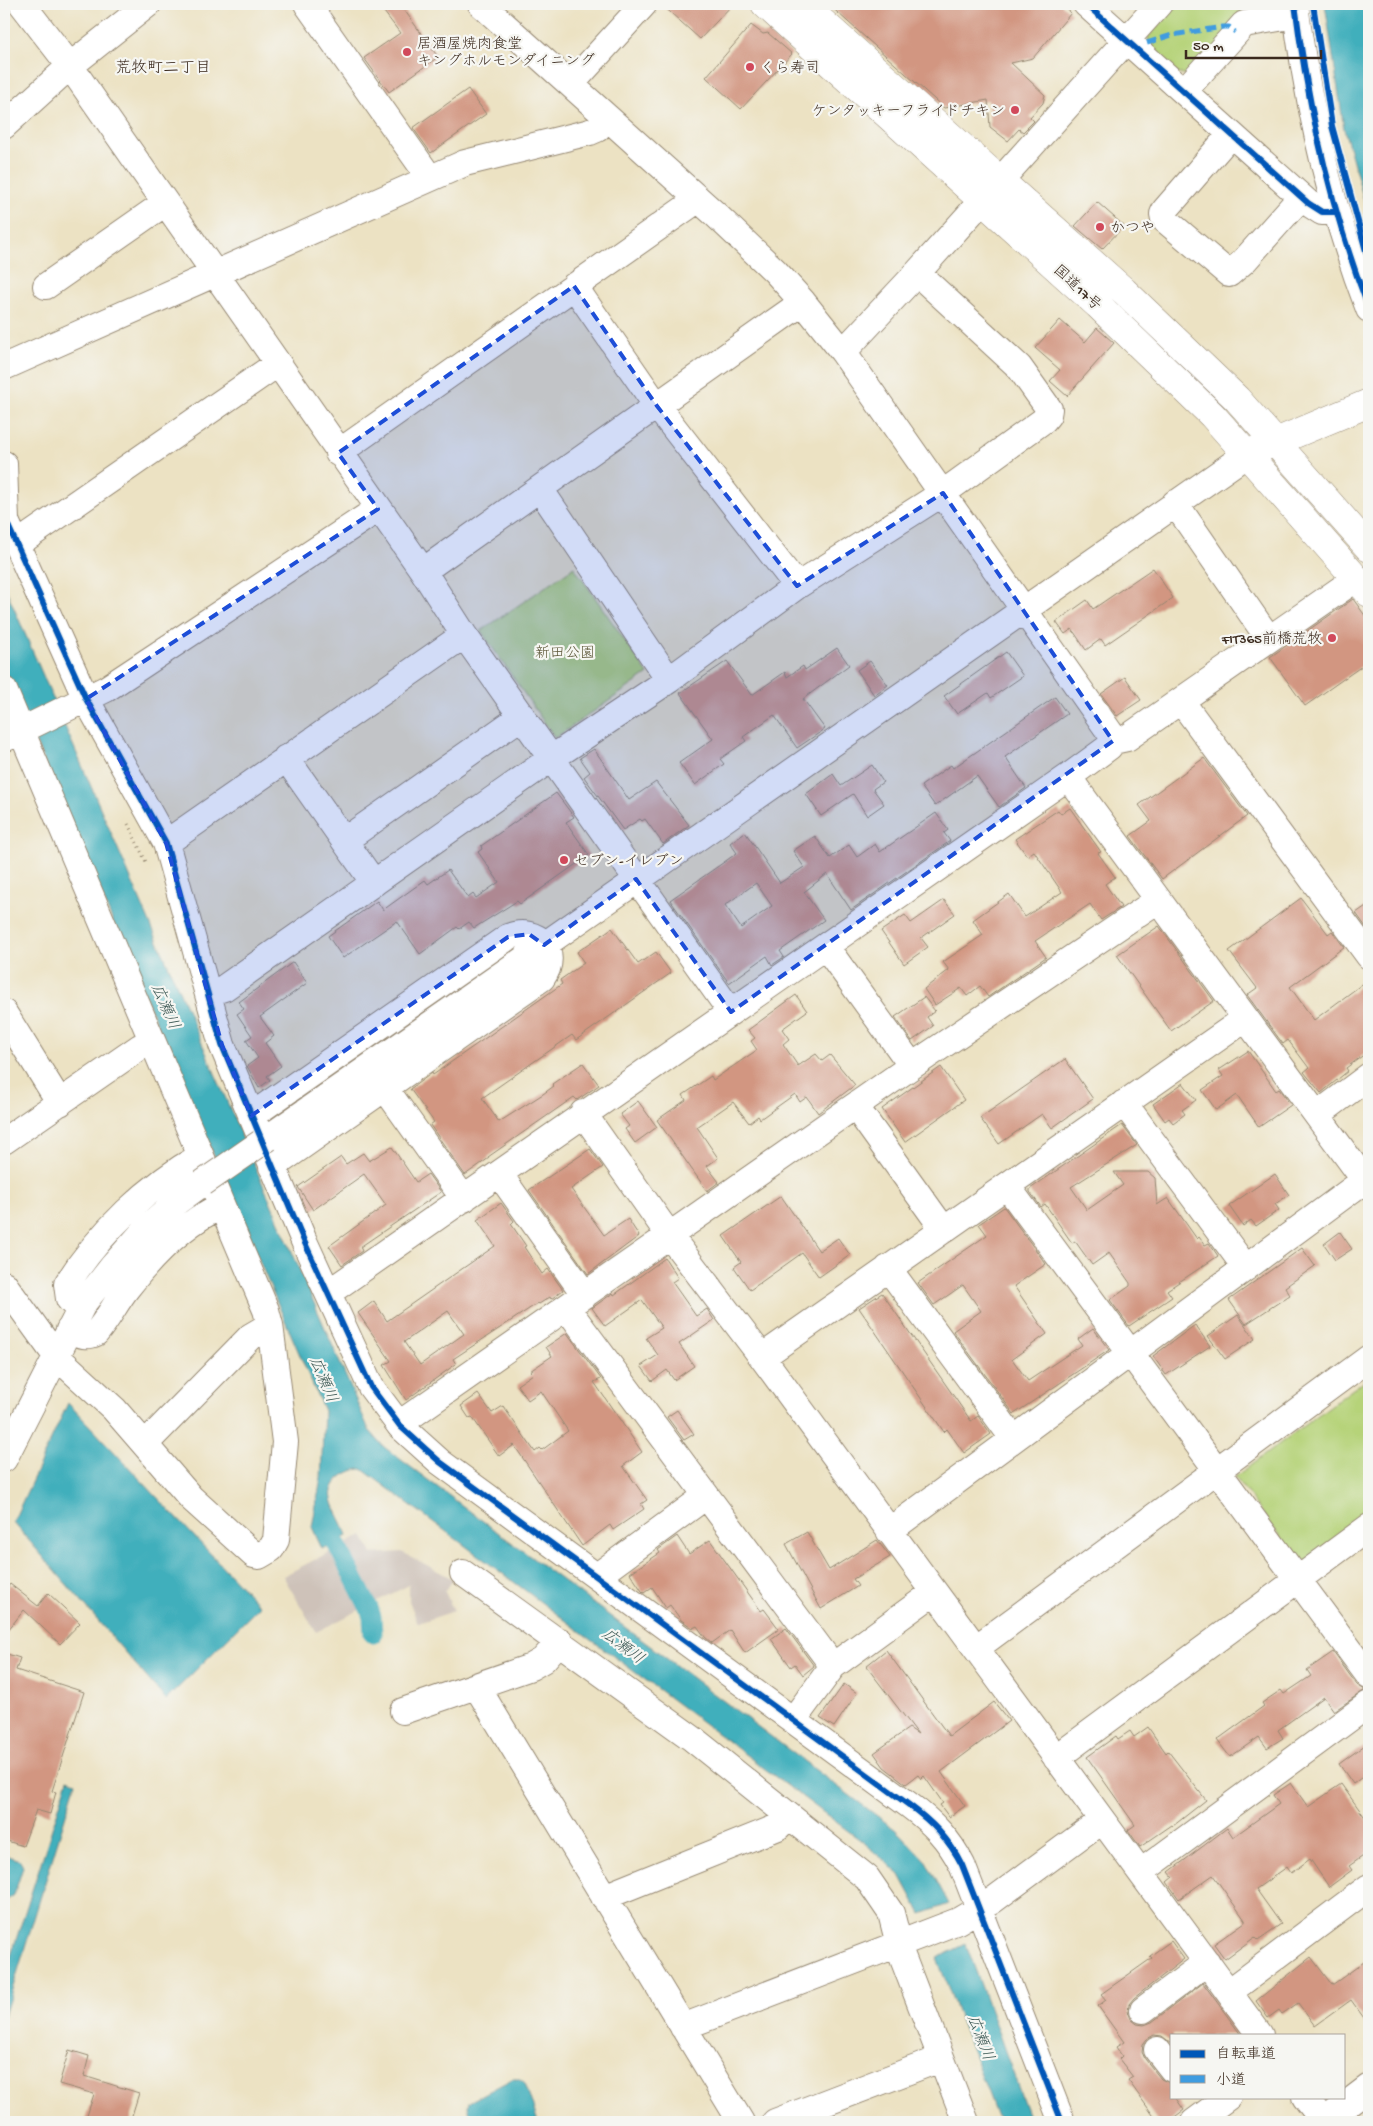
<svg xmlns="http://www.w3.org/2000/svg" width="1373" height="2126" viewBox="0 0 1373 2126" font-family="'Gochi Hand','Klee One',sans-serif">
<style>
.industrial{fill:#cec2b9}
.green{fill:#b6d379;stroke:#787e4c}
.water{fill:#40afbc;stroke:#3e6c6d}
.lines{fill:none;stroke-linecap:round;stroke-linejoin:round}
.canal{stroke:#40afbc;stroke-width:19}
.building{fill:#d29681;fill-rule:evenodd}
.minor-casing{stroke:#948670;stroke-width:28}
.major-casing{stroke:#948670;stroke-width:29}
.highway-casing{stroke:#948670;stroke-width:29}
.path{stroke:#948670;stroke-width:3;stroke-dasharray:1 4;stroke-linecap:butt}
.minor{stroke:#fff;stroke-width:26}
.major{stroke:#fff;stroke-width:28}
.highway{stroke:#fff;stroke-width:28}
.minor-bridge-casing{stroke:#948670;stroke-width:28;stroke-linecap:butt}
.minor-bridge{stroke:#fff;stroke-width:26}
.quiet{stroke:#3f9ce0;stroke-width:5;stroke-dasharray:10 5;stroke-linecap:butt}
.cycleway-casing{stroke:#f6f6f2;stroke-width:9}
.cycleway{stroke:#0057b8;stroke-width:6}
.marked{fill:#1d4ed8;fill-opacity:0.2;stroke:#1d4ed8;stroke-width:4;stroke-dasharray:10 6;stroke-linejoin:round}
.poi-dot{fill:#d1495b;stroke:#f6f6f2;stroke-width:2}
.labels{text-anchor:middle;stroke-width:4.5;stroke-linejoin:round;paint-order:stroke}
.poi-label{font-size:15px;fill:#3b2a1e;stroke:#f6f6f2;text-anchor:start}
.street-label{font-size:15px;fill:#3b2a1e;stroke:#f6f6f2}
.park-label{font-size:15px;fill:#5a5435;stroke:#f6f6f2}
.neighbourhood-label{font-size:16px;fill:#3b2a1e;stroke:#f6f6f2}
.water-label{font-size:16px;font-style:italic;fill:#3d5955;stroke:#f6f6f2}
</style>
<rect width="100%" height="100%" fill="#f6f6f2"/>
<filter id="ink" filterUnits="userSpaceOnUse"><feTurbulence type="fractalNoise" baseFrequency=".02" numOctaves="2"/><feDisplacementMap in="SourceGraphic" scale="10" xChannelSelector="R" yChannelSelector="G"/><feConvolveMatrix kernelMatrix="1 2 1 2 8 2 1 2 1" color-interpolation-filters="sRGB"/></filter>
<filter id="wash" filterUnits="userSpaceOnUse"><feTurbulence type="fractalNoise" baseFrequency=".0096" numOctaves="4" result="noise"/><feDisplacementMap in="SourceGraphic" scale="20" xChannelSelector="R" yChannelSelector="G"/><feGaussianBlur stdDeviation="1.12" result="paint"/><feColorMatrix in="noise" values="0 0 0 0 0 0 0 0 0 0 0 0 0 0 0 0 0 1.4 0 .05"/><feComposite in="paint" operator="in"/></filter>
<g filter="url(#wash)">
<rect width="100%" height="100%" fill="#ece2c3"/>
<!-- industrial -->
<path class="industrial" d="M363 1535 372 1554 402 1552 453 1579 445 1592 454 1611 418 1623 409 1601V1585L316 1632 283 1576Z"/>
<!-- green -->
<path class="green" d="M1179 4H1287L1187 74H1177L1150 48 1148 37Z
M574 567 648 674 555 738 481 631Z
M1369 1377V1519L1304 1568 1235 1477Z"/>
<!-- water -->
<path class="water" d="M1325 4H1369V218L1344 129Z
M4 585 369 1430 384 1447 896 1830 926 1861 949 1904 921 1914 900 1875 867 1845 362 1469C348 1469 328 1483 332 1499 335 1512 344 1523 347 1536L322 1549 312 1527 321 1478 324 1411 4 669Z
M68 1403 260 1606 166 1700 13 1522Z
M68 1779 76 1782 4 2016V1977Z
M4 1855 20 1860 23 1867 14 1895 7 1900 4 1899Z
M966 1944 1028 2114 1029 2122H999L937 1958Z
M512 2079H520L525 2083 538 2122H474L468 2107 469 2102Z"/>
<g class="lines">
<!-- canal -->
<path class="canal" d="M324 1520 369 1608 372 1617 373 1634"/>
</g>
<g id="blocks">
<!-- building -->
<path class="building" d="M378 4H400L438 57 389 92 364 58 400 33Z
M661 4H733L700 39Z
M828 4H1061L1071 13 1033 58 1011 63 1045 95 1043 103 1030 117 1034 121 1023 132 1019 129 1008 141 990 127 988 100 944 108Z
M751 25 763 34 768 33 792 54 741 109 706 77Z
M468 89 486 114 431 153 413 128Z
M1097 202 1124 226 1102 249 1075 226Z
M1060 320 1085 342 1097 328 1114 343 1067 396 1050 381 1060 370 1035 348Z
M1153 568 1173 598 1105 645 1101 639 1086 650 1072 629 1065 634 1056 622 1087 600 1093 609Z
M1353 599 1369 621V661L1305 706 1270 657Z
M837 648 849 665 803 699 825 729 797 748 774 715 743 737 746 741 720 759 724 764 695 785 679 763 713 739 680 693 727 661 752 695 785 672 787 677 803 666 805 670Z
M1006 652 1023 676 991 698 988 693 957 714 944 696Z
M870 661 888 685 874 695 857 670Z
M1125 677 1141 700 1117 716 1101 694Z
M1055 697 1067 714 1005 757 1026 788 999 807 977 776 935 806 921 786 951 765 953 768Z
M594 749 629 800 656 782 689 825 663 844 645 819 642 821 640 819 623 830 584 777 590 772 580 758Z
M1204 758 1247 816 1162 879 1130 836 1151 821 1139 805Z
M872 765 883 782 873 789 884 804 867 816 853 794 821 816 806 794 833 774 841 786Z
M556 793 574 817 566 822 589 855 520 904 517 901 474 928 469 922 459 929 457 927 420 954 397 921 343 958 328 936 377 901 383 910 425 880 428 884 448 870 468 898 473 894 476 898 499 882 478 852 482 849 481 846Z
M1070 808 1101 852 1098 853 1115 877 1105 884 1121 907 1101 920 1090 904 1035 941 1046 957 988 997 980 986 967 996 961 988 935 1005 924 989 949 970 943 962 983 935 973 920 1009 894 1025 917 1062 892 1034 851 1027 856 1015 839 1058 810 1061 814Z
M936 813 948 830 944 833 950 841 851 910 827 874 804 892 824 920 780 951 784 957 772 965 767 956 729 983 670 900 737 853 730 843 745 832 780 883 804 867 793 851 815 836 830 858 849 845 857 857 875 844 880 852ZM756 883 772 906 741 928 725 905Z
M1301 898 1328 934 1332 931 1344 947 1290 987 1314 1020 1369 979V1051L1346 1068 1348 1071 1321 1093 1304 1072 1309 1068 1288 1040 1283 1044 1247 995 1257 988 1229 951Z
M944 900 955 914 921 938 928 947 904 964 881 931 905 915 911 923Z
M1369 904V929L1368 930 1356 913Z
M1159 926 1214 1001 1171 1031 1117 955Z
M612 928 638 964 656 952 671 973 576 1040 572 1035 482 1098 499 1122 543 1094 554 1086 552 1084 583 1063 599 1085 577 1100 574 1097 488 1157 489 1158 465 1175 430 1125 434 1122 410 1089 432 1073 433 1075 562 984 560 980 584 963 577 952Z
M293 962 307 983 260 1017 274 1036 265 1043 281 1066 267 1076 270 1080 259 1088 247 1066 258 1058 246 1040 252 1036 237 1014 244 1009 239 1002Z
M796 995 807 1011 782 1029 789 1039 783 1044 798 1066 816 1054 822 1061 830 1055 855 1085 818 1113 807 1097 800 1102 795 1094 760 1119 758 1116 749 1123 733 1102 697 1127 718 1158 707 1166 719 1182 707 1191 657 1120 686 1100 683 1095 711 1076 713 1080 757 1050 751 1041 755 1038 748 1030Z
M924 997 935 1011 927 1017 933 1026 912 1041 895 1017Z
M1248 1051 1276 1091 1279 1089 1291 1105 1259 1127 1237 1095 1216 1110 1202 1090 1223 1076 1219 1070Z
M1065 1059 1093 1099 1052 1128 1042 1114 999 1144 980 1118Z
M941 1067 964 1100 905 1142 882 1109Z
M1183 1083 1196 1100 1182 1110 1185 1114 1173 1123 1169 1118 1165 1121 1153 1104Z
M638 1101 657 1127 635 1143 625 1129 629 1126 620 1114Z
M1122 1125 1137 1145 1071 1187 1087 1210 1123 1185 1114 1172H1148L1155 1178 1157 1205 1168 1198 1197 1239 1199 1237 1205 1245 1209 1243 1218 1256 1167 1290 1172 1297 1129 1326 1110 1300 1130 1286V1283L1109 1253 1092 1265 1075 1241 1072 1243 1045 1204 1041 1207 1030 1192V1189Z
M392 1147 416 1182 428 1174 441 1192 360 1247 362 1251 342 1265 329 1246 386 1205 364 1174 313 1210 298 1187 341 1157 346 1164 363 1153 369 1161Z
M590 1149 603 1167 571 1189 604 1235 628 1219 639 1236 588 1274 529 1190Z
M1275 1174 1289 1195 1275 1204 1279 1210 1256 1226 1251 1220 1243 1226 1229 1206Z
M781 1196 819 1251 838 1238 850 1255 819 1277 802 1253 750 1290 734 1267 741 1262 723 1236Z
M501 1203 514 1221 511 1224 526 1246 524 1247 542 1274 548 1269 563 1290 551 1299 550 1297 539 1304 538 1303 453 1359 456 1364 406 1400 384 1365 391 1361 358 1313 374 1301 387 1321 495 1246 477 1220ZM448 1311 464 1334 420 1365 404 1342Z
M1004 1207 1046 1264 1014 1286 1047 1334 1012 1359 1028 1381 1082 1345 1078 1339 1093 1328 1109 1350 1014 1414 953 1331 981 1311 963 1285 934 1305 918 1283 987 1235 979 1224Z
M1340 1232 1352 1249 1335 1260 1324 1244Z
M1302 1248 1315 1266 1285 1287 1290 1295 1246 1324 1229 1300Z
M665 1258 678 1278 672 1282 696 1316 707 1309 714 1320 679 1344 694 1366 674 1380 667 1370 652 1381 641 1366 658 1355 646 1338 662 1328 642 1300 605 1326 592 1308 613 1293 614 1295Z
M882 1293 971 1421 978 1416 991 1434 964 1453 947 1429 944 1432 859 1308Z
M1238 1315 1255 1339 1225 1359 1208 1336Z
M1195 1325 1210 1346 1166 1375 1153 1356Z
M567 1333 601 1379 594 1382 642 1452 623 1466 647 1500 641 1504 644 1509 613 1530 610 1525 582 1546 514 1445 499 1456 472 1417 469 1418 461 1406 478 1394 492 1413 503 1406 535 1452 540 1448 542 1450 568 1431 541 1391 528 1400 517 1385 533 1374 530 1371 552 1356 546 1347Z
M677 1410 694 1434 684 1440 667 1417Z
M807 1532 829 1570 877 1540 890 1557 853 1579 858 1586 821 1609 786 1544Z
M677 1536 689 1554 710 1540 761 1611 764 1609 779 1629 745 1653 730 1630 712 1643 705 1637 697 1626 693 1628 681 1620 670 1605 666 1608 652 1587 644 1593 642 1591 630 1573 660 1553 658 1550Z
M10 1584 38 1606 48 1593 80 1623 60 1644 24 1610 4 1635V1592Z
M786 1628 814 1666 803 1675 795 1664 791 1667 771 1639Z
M886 1650 949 1736 994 1702 1009 1721 941 1772 965 1806 949 1817 940 1805 943 1803 924 1776 921 1779 918 1775 906 1784 884 1767 874 1753 909 1728 918 1734 866 1666Z
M1333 1652 1357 1685 1365 1690 1334 1711 1324 1697 1278 1730 1283 1738 1267 1748 1259 1737 1230 1757 1217 1740 1264 1706 1262 1703 1281 1690 1284 1694 1311 1676 1307 1670Z
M4 1653 20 1658 16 1670 84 1692 52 1791 56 1792 50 1814 36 1810 23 1846 4 1840Z
M844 1684 857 1693 834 1727 820 1718Z
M1148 1727 1166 1753 1168 1751 1206 1800 1173 1826 1172 1825 1140 1847 1128 1830 1135 1825 1087 1757 1116 1736 1118 1739 1130 1731 1134 1737Z
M1369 1742V1772L1353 1784 1339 1764Z
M1291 1783 1308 1807 1341 1784 1369 1823V1852L1349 1866 1352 1870 1329 1887 1310 1859 1291 1873 1287 1867 1256 1889 1281 1924 1258 1940 1255 1937 1225 1959 1214 1944 1245 1922V1920L1213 1875 1179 1899 1167 1882 1173 1877 1169 1872 1227 1828 1233 1837 1279 1804 1273 1795Z
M1171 1941 1184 1959 1134 1998 1129 2004 1128 2011 1131 2019 1137 2024 1144 2025 1152 2022 1203 1983 1241 2035H1172V2044L1162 2036 1154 2035 1147 2039 1143 2044 1142 2052 1145 2059 1161 2079 1172 2084V2097H1175L1184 2110 1168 2122H1158L1128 2080 1133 2077 1119 2059 1122 2056 1116 2047 1124 2042 1098 2006 1106 2000 1101 1994 1152 1958 1150 1956Z
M1311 1957 1332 1985 1364 1962 1369 1969V2025L1351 2000 1315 2026 1298 2003 1282 2014 1279 2010 1268 2018 1256 2001Z
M69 2050 89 2056 84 2076 139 2093 130 2122H85L94 2094 59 2084Z"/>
</g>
</g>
<g filter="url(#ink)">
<use href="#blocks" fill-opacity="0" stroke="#948670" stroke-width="1"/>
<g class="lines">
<!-- minor casing -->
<g class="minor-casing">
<path id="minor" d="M22 4 70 66 423 571 464 635 731 1012
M307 4 423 168 428 179
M1086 4 1308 203 1322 212H1335
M1295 4C1308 109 1331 210 1369 309
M571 84 644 4
M1184 91 1244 24 1296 15
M4 126 70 66 148 4
M1231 134 1165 210 1163 214 1164 219 1229 274 1244 261 1301 197
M46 286 165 203
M574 286 657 406 797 586
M843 352 917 273 1159 4
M4 367 465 163 590 132 597 129 607 118
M338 453 690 205 697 198
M4 464 6 521 86 699 166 843 222 1045 304 1241 371 1387 400 1426 440 1462 909 1805C932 1822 949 1839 962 1865L1062 2122
M540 489 669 680
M1175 503 1269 639
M16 545 277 364
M423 571 803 302
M4 690 266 1310 270 1325 285 1442 276 1540 271 1549 259 1556 254 1555 191 1498 114 1409 56 1356 4 1284
M1181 701 1369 956
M4 739 106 689 378 509
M1113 741 1127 738 1357 578
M286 758 374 883
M1068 777 1369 1186
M345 840 522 716
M166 843 464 635
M826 947 912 1066
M209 993 224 988 552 758 669 680 797 586 943 493 1044 420 1048 415 1049 409 1019 367 917 273
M4 1013 60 1103
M385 1088 464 1199
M1124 1103 1246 1268
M855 1106 944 1230
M583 1113 669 1235 762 1357 1260 2035
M1317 1115 1369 1076
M251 1116 508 937C537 925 561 952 542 978L272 1167
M268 1138 1247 454
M4 1141 140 1047 151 1043
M500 1175 585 1295
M1007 1186 1369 1676
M888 1268 1013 1438
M328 1293 1068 777 1109 747 1113 741 1111 734 843 352 803 302 775 271 715 214 481 4
M567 1308 833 1666
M79 1310 69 1299 67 1284C99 1233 149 1185 201 1156
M69 1330C79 1334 86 1338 96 1333 108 1319 116 1302 127 1288 152 1256 184 1223 221 1206
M762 1357 1245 1019
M400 1426 405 1420 912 1066 1158 900
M144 1443 153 1436 251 1336 270 1325
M4 1459 83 1304 112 1267 146 1229 178 1201 203 1183
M889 1531 1369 1177
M463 1573 693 1739 867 1878 891 1913 902 1956 966 2122
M599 1578 604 1571 706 1496
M976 1648 1369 1358
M477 1687 741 2122
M403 1711 531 1667 543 1660 560 1641
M794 1719 833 1666 933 1593
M1056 1758 1369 1527
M1141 1872 1369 1704
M604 1897 778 1827 788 1815
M1229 1992 1369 1887
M1143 2010 1207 1962
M683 2027 958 1921 992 1901 1102 1820
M1157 2050 1172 2069
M1305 2097 1324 2122
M775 2122 940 2059
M1194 2122 1228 2097
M1323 2122 1369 2087"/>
</g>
<!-- major casing -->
<g class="major-casing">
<path id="major" d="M1247 454 1369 403"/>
</g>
<!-- highway casing -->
<g class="highway-casing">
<path id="highway" d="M765 4 1098 305 1212 415 1369 593
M802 4 1124 291 1237 399 1369 548"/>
</g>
<!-- path -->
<path class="path" d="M128 824 147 864"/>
<!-- minor -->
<use href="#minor" class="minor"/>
<!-- major -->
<use href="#major" class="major"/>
<!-- highway -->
<use href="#highway" class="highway"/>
<!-- minor-bridge casing -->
<g class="minor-bridge-casing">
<path id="minor-bridge" d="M203 1183 268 1138"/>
</g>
<!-- minor-bridge -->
<use href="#minor-bridge" class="minor-bridge"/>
<!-- quiet -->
<path class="quiet" d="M1147 43 1172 35 1223 27H1229L1235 32"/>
<!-- cycleway casing -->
<g class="cycleway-casing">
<path id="cycleway" d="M1086 4 1308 203 1322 212H1335
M1295 4C1308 109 1331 210 1369 309
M1313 4 1332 126 1369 262
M4 464 6 521 86 699 166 843 222 1045 304 1241 371 1387 400 1426 440 1462 909 1805C932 1822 949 1839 962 1865L1062 2122"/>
</g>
<!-- cycleway -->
<use href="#cycleway" class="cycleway"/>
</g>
</g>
<!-- marked area -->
<path class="marked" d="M574 286 657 406 797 586 943 493 1113 741 731 1012 636 879 544 945 529 934 508 937 251 1116 222 1045 166 843 86 699 378 509 338 453Z"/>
<!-- markers -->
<g class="poi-dot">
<circle cx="407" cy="52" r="5"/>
<circle cx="750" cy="67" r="5"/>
<circle cx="1015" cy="110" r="5"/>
<circle cx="1100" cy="227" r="5"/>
<circle cx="1332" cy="638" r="5"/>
<circle cx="564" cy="860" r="5"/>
</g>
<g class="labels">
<!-- poi labels -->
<g class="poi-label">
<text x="417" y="48">居酒屋焼肉食堂<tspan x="417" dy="17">キングホルモンダイニング</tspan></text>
<text x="760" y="72">くら寿司</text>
<text x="1005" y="115" text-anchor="end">ケンタッキーフライドチキン</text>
<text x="1110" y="232">かつや</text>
<text x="1322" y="643" text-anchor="end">FIT365前橋荒牧</text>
<text x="574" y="865">セブン-イレブン</text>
</g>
<!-- street labels -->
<g class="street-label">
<text transform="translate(1078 287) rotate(43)" y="5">国道17号</text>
</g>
<!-- park labels -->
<g class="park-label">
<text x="565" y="657">新田公園</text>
</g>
<!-- neighbourhood labels -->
<g class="neighbourhood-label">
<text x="163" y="72">荒牧町二丁目</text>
</g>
<!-- water labels -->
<g class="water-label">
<text transform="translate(167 1006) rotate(66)" y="6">広瀬川</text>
<text transform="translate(325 1379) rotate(67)" y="6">広瀬川</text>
<text transform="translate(624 1645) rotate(37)" y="6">広瀬川</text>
<text transform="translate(982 2037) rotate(69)" y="6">広瀬川</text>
</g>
</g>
<!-- margin -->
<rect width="1373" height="2126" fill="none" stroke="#f6f6f2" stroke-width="20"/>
<!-- legend -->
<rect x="1170" y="2034" width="175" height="65" fill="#f6f6f2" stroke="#aba49d"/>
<rect x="1180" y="2050" width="25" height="8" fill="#0057b8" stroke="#aba49d"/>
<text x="1216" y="2058" font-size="15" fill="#3b2a1e">自転車道</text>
<rect x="1180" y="2075" width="25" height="8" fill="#3f9ce0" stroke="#aba49d"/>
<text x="1216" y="2084" font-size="15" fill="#3b2a1e">小道</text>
<!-- scale -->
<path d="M1186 50v8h135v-8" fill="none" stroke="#3b2a1e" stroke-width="2.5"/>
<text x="1193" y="50" font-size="15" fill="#3b2a1e" stroke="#f6f6f2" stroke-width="4" paint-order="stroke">50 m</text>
</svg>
